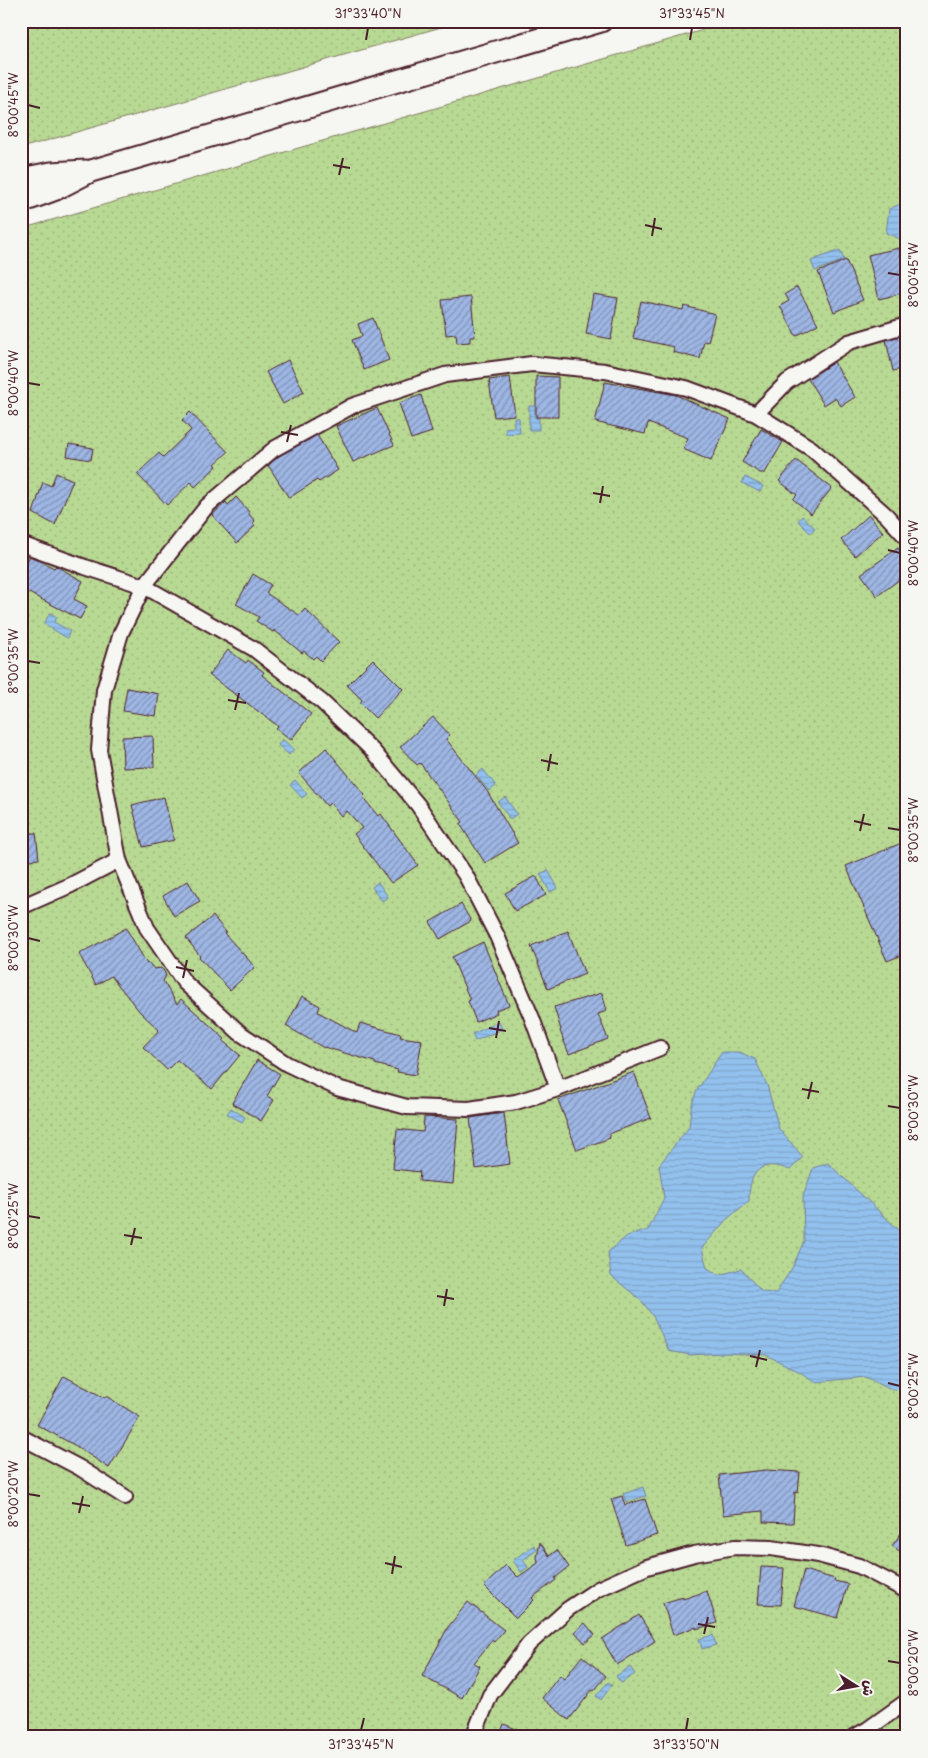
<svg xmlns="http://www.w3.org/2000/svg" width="928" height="1758" viewBox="0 0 928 1758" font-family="'Playpen Sans','Playpen Sans Arabic',sans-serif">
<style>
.grass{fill:url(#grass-dots);stroke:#817c5f}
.water{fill:url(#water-rules);stroke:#75809f}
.building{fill:url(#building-hatch);stroke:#4a1f2b}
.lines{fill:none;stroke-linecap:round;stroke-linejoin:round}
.minor-casing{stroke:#4a1f2b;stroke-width:18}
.primary-casing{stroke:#4a1f2b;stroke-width:25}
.minor{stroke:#f6f6f2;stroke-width:14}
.primary{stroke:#f6f6f2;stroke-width:21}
.ticks{fill:none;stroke:#4a1f2b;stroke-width:2}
.neatline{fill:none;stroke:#4a1f2b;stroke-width:2}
.ticks-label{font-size:12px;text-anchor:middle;fill:#4a1f2b}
</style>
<defs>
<pattern id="grass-dots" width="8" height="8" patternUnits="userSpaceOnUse" patternTransform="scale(1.25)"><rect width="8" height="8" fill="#b8d993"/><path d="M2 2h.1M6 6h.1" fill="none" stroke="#a0ba7f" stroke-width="1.8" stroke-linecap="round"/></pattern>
<pattern id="water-rules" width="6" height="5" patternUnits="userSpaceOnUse" patternTransform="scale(1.25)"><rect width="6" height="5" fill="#92c1ed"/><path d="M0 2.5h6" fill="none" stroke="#7fa5cb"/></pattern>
<pattern id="building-hatch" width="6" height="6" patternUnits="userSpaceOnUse" patternTransform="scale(1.25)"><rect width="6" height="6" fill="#9db6e3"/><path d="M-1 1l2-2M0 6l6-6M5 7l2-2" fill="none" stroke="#8293b8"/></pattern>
</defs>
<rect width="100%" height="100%" fill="#f6f6f2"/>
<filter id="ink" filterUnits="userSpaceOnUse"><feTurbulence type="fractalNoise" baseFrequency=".02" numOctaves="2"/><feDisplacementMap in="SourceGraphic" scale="10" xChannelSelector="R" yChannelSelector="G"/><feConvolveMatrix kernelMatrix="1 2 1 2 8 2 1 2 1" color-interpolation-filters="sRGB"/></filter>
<g filter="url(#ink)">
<!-- grass -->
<path class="grass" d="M21 21H462L21 148Z
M734 21H907V1737H21V229Z"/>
<!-- water -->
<path class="water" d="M907 201V238L903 240 886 233 889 209Z
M840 250 844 260 815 271 811 261Z
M529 406H535V418H539V430H529Z
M514 418H519L520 433 506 434 505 428 514 427Z
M745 477 763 486 760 492 742 483Z
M802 516 815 528 810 533 798 521Z
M50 613 57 617 54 622 70 631 67 638 44 624Z
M282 739 294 749 289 755 278 745Z
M483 769 496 786 489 791 476 775Z
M295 780 307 794 302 798 290 785Z
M505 797 517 814 510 819 498 802Z
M548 870 558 888 550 892 540 874Z
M378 882 388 897 382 901 372 887Z
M499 1022 502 1029 475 1041 472 1034Z
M722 1052H739L755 1059 767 1085 779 1129 803 1157 790 1170C760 1158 749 1172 749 1201L726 1220 702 1248 707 1268 719 1275 741 1269 762 1292 776 1293 792 1268 804 1241 803 1197 813 1168 828 1163 902 1233 907 1232V1390L889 1389 866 1377 815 1382 800 1372 766 1355 723 1353 690 1355 669 1351 654 1318 642 1301 611 1276 608 1252 627 1236 648 1230 664 1198 659 1165 689 1127 691 1108 696 1092Z
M231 1108 245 1117 242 1122 227 1114Z
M643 1487 646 1496 626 1502 623 1494Z
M534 1545 537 1550 523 1560 528 1567 521 1572 513 1560Z
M713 1635 716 1645 702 1649 699 1639Z
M630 1667 635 1674 621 1683 616 1676Z
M608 1682 612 1685 601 1700 596 1696Z"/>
<!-- building -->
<path class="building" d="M899 248 907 280V292L879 299 868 255Z
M846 260 863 300 834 312 818 272Z
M797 287 818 324 796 336 780 306 789 301 785 294Z
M593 294 618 298 611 339 586 334Z
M471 297 475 337H470V342L457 343 456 334 446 335 442 300Z
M641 301 683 310 684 306 715 314 708 342 704 341 700 359 673 352 674 347 633 338Z
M373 318 389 360 364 370 352 340 362 336 358 324Z
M907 334V368L893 371 886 340Z
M288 360 304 392 283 404 266 372Z
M834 362 855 397 841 406 835 398 824 405 808 379Z
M536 376 558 377V417H536Z
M510 377 515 415 494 417 489 380Z
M605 382 676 395 730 419 711 461 683 449 688 438 648 423 645 434 595 422Z
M421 395 432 432 411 439 399 403Z
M377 408 394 445 353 462 336 426Z
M190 412 228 452 215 464 217 466 195 487 191 482 167 505 137 474 159 453 163 457 191 430 182 420Z
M761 429 783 442 765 473H760L742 462Z
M317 435 338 470 319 482 317 480 289 498 268 465 279 456Z
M69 444 93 448 91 460 67 456Z
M796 460 832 488 811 514 793 499 797 495 779 481Z
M56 473 73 480 55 525 33 513 43 482 51 486Z
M236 497 249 512V514L255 521 253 523 255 526 237 543 212 515 226 502 228 505Z
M869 515 883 532 855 556 841 540Z
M898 548 907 560V574L877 596 861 574Z
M30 556 54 568 56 566 83 581 74 599 87 606 80 619 21 589V573Z
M253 574 271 585 266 593 299 615 305 609 339 642 321 661 316 656 313 659 304 651 302 653 274 630 273 632 256 621 259 617 236 604Z
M228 650 246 663 248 660 264 672 262 675 311 714 291 740 276 728 278 726 209 675Z
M373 659 403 689 375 718 360 703 362 700 347 685Z
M127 688 159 694 156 716 123 711Z
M433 717 450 735 446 739 487 791 518 843 485 863 460 824 463 822 420 763 417 765 400 747Z
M153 736 154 767 123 768 122 737Z
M326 748 365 795 363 797 378 816 381 814 418 865 391 883 354 834 362 828 347 811 341 816 330 803 327 806 299 773Z
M164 797 174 840 143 847 132 805Z
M36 833 39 859 21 861V834Z
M904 842 907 848V953L887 961 846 866Z
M536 876 546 895 515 911 505 893Z
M188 881 200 901 174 916 163 896Z
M461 904 471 921 440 939 430 922Z
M213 916 226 932 224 933 255 967 230 990 199 957 200 956 186 938Z
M126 928 147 964 149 963 154 969 161 968 164 971 166 976 163 981 177 1004 181 999 225 1039 223 1041 240 1055 212 1089 177 1060 167 1070 143 1047 159 1030 140 1012 111 976 96 985 79 954Z
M568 931 585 974 548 989 531 946Z
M483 942 509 1005 496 1010 497 1013 476 1022 468 1001 470 1000 452 957Z
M602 993 607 1011 598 1014 608 1039 569 1054 560 1031 561 1030 554 1007Z
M302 996 320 1006 318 1012 357 1033 360 1023 401 1034 400 1037 422 1040 416 1075 397 1072 398 1070 375 1064V1062L324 1047V1048L286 1026Z
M257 1060 280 1074 267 1096 274 1100 261 1121 232 1103Z
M634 1072 651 1118 609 1134 610 1138 577 1150 558 1100Z
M504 1113 510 1164 476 1169 470 1118Z
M424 1117 458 1119 453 1184 419 1181 420 1172 393 1169 397 1129 423 1132Z
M64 1376 105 1398 106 1396 140 1417 109 1468 76 1446 37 1425Z
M766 1470 800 1472 798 1493 795 1492 793 1523 763 1522V1511L723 1515 719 1475Z
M622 1496 625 1505 645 1499 657 1535 626 1545 611 1499Z
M907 1525V1556L892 1546Z
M540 1542 549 1556 557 1550 569 1567 555 1578 556 1580 532 1598 534 1600 516 1618 484 1586 506 1565 518 1577 538 1563 537 1557Z
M761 1567 784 1568 781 1605 758 1604Z
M804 1570 835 1579 834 1581 848 1584 838 1618 794 1606Z
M707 1591 717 1623 696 1629V1627L673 1635 663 1603 683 1597V1599Z
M468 1602 504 1630 494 1642 492 1640 474 1663 480 1666 462 1698 422 1676 448 1627Z
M639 1615 655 1641 617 1665 602 1639Z
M585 1623 595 1635 585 1643 575 1632Z
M582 1656 606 1676 594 1691 592 1690 569 1720 542 1698 560 1675 564 1679Z
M504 1724 535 1737H499Z"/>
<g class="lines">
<!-- minor casing -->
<g class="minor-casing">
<path id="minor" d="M756 414 787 382 849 342 907 325
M21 544 85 567 144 586 254 649 322 702 373 751 418 805 466 876 497 936 532 1018 558 1089
M21 907 71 885 119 860
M660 1048 558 1089 516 1102 469 1109 407 1107 337 1088 287 1064 240 1033 184 982 147 928 119 860 99 750 104 690 121 633 144 586 207 506 274 449 352 406 445 375 532 364 605 371 686 388 756 414 812 449 886 515 907 538
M21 1437 80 1468 125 1497
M473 1737 490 1695 529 1644 568 1609 598 1589 647 1567 694 1554 735 1547 771 1548 818 1555 859 1566 907 1591
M854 1737 868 1729 907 1701"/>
</g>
<!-- primary casing -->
<g class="primary-casing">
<path id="primary" d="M21 179 51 173 86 171
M21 202 56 189 91 171 601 21"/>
</g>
<!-- minor -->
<use href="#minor" class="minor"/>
<!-- primary -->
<use href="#primary" class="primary"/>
</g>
</g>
<!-- ticks -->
<path class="ticks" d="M366 40 368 28M690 40 692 28M28 105 40 108M333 165 350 168M339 175 343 158M645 225 662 229M652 236 655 218M888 273 900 275M28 383 40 385M281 432 298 435M287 442 291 425M593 493 610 496M600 503 603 486M888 550 900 553M28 661 40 663M228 700 246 703M235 710 239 693M541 760 558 764M548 771 551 754M854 821 871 825M888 828 900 830M860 831 864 814M28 938 40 941M176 967 194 971M183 978 187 960M489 1028 506 1031M496 1038 499 1021M802 1089 819 1092M808 1099 812 1082M888 1106 900 1108M28 1216 40 1218M124 1235 142 1238M131 1245 135 1228M437 1296 454 1299M444 1306 447 1289M750 1356 767 1360M756 1367 760 1350M888 1383 900 1386M28 1494 40 1496M72 1503 90 1506M79 1513 83 1496M385 1563 402 1567M392 1574 395 1556M698 1624 715 1627M704 1634 708 1617M888 1661 900 1663M361 1730 364 1718M686 1730 688 1718"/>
<!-- margin -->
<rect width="928" height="1758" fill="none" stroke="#f6f6f2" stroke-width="55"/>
<!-- north arrow -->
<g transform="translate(856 1686) rotate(101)" stroke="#f6f6f2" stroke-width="4" paint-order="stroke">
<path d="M0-4L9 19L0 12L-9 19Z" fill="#4a1f2b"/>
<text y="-8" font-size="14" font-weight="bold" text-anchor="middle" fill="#4a1f2b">ش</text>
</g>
<rect x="28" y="28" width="872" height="1702" class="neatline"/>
<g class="ticks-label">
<text x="368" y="18">31°33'40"N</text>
<text x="692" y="18">31°33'45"N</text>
<text transform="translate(14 105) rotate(-90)" y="4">8°00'45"W</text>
<text transform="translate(914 275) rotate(-90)" y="4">8°00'45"W</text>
<text transform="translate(14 383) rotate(-90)" y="4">8°00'40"W</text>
<text transform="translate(914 553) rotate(-90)" y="4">8°00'40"W</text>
<text transform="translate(14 661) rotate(-90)" y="4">8°00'35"W</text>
<text transform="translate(914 830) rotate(-90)" y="4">8°00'35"W</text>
<text transform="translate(14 938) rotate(-90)" y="4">8°00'30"W</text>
<text transform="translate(914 1108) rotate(-90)" y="4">8°00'30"W</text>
<text transform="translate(14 1216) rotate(-90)" y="4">8°00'25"W</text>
<text transform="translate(914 1386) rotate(-90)" y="4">8°00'25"W</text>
<text transform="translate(14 1494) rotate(-90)" y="4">8°00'20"W</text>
<text transform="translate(914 1663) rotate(-90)" y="4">8°00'20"W</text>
<text x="361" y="1749">31°33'45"N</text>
<text x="686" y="1749">31°33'50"N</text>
</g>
</svg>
